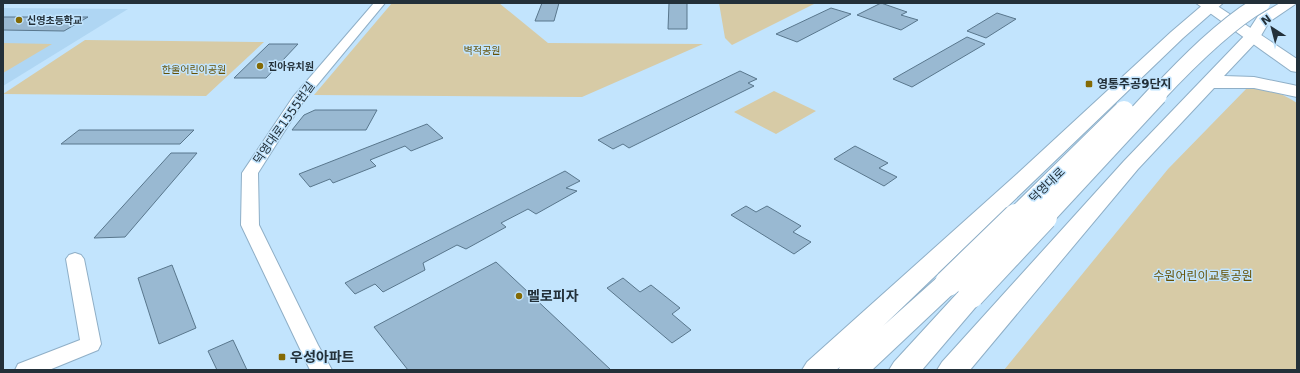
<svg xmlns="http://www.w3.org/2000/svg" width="1300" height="373" viewBox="0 0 1300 373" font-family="'DejaVu Sans','Noto Sans KR',sans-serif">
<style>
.built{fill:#afd6f3}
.green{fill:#d7cba6}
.building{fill:#99b9d2;stroke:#59778d}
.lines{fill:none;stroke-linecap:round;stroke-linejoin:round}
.street-casing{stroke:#8fafc7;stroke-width:2}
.secondary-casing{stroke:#8fafc7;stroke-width:2}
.primary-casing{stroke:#8fafc7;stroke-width:2}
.street{fill:#fff;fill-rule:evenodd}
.secondary{fill:#fff;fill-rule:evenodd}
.primary{fill:#fff;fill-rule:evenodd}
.secondary-bridge-far2-casing{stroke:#8fafc7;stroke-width:18;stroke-linecap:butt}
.secondary-bridge-far1-casing{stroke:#8fafc7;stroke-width:22;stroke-linecap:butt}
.secondary-bridge-casing{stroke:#8fafc7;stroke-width:28;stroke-linecap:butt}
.secondary-bridge-far2{stroke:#fff;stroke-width:16}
.secondary-bridge-far1{stroke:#fff;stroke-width:20}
.secondary-bridge{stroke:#fff;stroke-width:26}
.poi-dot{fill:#846a05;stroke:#c2e4fd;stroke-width:1.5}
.labels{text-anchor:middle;stroke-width:3;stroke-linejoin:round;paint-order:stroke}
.far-poi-label{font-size:10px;font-weight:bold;fill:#233039;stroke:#c2e4fd;text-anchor:start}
.far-park-label{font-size:10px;fill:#655105;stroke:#c2e4fd}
.poi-label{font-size:12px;font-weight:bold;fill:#233039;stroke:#c2e4fd;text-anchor:start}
.street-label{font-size:12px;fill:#233039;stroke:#c2e4fd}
.park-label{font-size:12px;fill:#655105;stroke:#c2e4fd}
.near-poi-label{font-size:14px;font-weight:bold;fill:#233039;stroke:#c2e4fd;text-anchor:start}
</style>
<rect width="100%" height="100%" fill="#c2e4fd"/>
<!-- built -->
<path class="built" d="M3 8 128 9 3 86Z"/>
<!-- green -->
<path class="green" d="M392 3H499L548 43 703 44 582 97 314 95Z
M719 3H816L732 45 725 38Z
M85 40 264 42 206 96 3 94Z
M3 43 52 44 3 73Z
M1248 87C1266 88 1282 93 1297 103V370H1004L1168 169Z
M774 91 816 111 776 134 734 112Z"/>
<!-- building -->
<path class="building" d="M542 3H559L554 21H535Z
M669 3H687V29H668Z
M881 3 907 12 901 15 918 20 901 30 857 15Z
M831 8 851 14 797 42 776 34Z
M997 13 1016 19 986 38 967 31Z
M3 17H88L64 31 3 30Z
M967 37 985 44 912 87 893 79Z
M269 44H298L266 78H234Z
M740 71 757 79 748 83 754 86 629 148 623 144 613 149 598 140Z
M315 110H377L366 130H292L304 115Z
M427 124 443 138 411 151 405 146 370 160 376 166 333 183 330 179 310 187 299 174Z
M79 130H194L180 144H61Z
M855 146 888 163 879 168 897 177 884 186 834 159Z
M171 153H197L125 237 94 238Z
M565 171 580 181 566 188 577 191 536 214 528 209 501 223 506 227 466 249 457 245 423 263 425 270 383 292 375 284 355 294 345 283Z
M746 206 756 212 767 206 801 226 793 232 811 242 794 254 731 215Z
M496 262 611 370H408L374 327Z
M172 265 196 328 159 344 138 278Z
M623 278 640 292 651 285 680 308 672 314 691 330 672 343 607 288Z
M233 340 247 370H217L208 351Z"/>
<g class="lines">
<!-- street casing -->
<g class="street-casing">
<path id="street" d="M374 3H385L303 102 258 173 259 225 318 345 332 370H310L241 225 242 173 293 97Z
M75 253 81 255 84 259 101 344 98 350 49 370H15L18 364 80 340 66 259 69 255Z"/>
</g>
<!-- secondary casing -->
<g class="secondary-casing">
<path id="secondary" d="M1205 3H1223L1183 38 883 326 939 276 948 274 957 276 961 283 957 290 872 370H838L840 367 836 370H802L807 362 1017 174 1171 32Z
M1280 3H1297L1269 22 1259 39 1224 76 1254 77 1293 85 1297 86V97L1254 88H1214L1138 169 970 370H937L942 362 1124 161 1247 33 1258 16Z
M971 285 980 288 984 295 980 302 922 370H889L894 362 962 288Z"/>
</g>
<!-- primary casing -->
<g class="primary-casing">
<path id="primary" d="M1196 3H1213L1297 59V72L1291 71Z"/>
</g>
<!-- street -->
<use href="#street" class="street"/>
<!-- secondary -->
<use href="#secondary" class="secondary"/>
<!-- primary -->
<use href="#primary" class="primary"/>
<!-- secondary-bridge-far2 casing -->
<g class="secondary-bridge-far2-casing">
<path id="secondary-bridge-far2" d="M1156 96C1185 65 1225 24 1262 3"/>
</g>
<!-- secondary-bridge-far1 casing -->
<g class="secondary-bridge-far1-casing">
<path id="secondary-bridge-far1" d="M1015 218 1124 111
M1043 218 1157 95"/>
</g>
<!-- secondary-bridge casing -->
<g class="secondary-bridge-casing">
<path id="secondary-bridge" d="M948 283 1016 217
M971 295 1044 217"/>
</g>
<!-- secondary-bridge-far2 -->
<use href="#secondary-bridge-far2" class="secondary-bridge-far2"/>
<!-- secondary-bridge-far1 -->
<use href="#secondary-bridge-far1" class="secondary-bridge-far1"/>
<!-- secondary-bridge -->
<use href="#secondary-bridge" class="secondary-bridge"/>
</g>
<!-- markers -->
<g class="poi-dot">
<circle cx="19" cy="20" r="4"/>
<circle cx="260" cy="66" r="4"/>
<rect x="1085" y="80" width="8" height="8" rx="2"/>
<circle cx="519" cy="296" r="4"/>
<rect x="278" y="353" width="8" height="8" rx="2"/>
</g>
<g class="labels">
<!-- far-poi labels -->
<g class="far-poi-label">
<text x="27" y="24">신영초등학교</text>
<text x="268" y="70">진아유치원</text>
</g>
<!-- far-park labels -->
<g class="far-park-label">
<text x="482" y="54">벽적공원</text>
<text x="194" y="73">한울어린이공원</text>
</g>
<!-- poi labels -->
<g class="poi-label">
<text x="1097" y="88">영통주공9단지</text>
</g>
<!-- street labels -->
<g class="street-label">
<text transform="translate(284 123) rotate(-55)" y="4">덕영대로1555번길</text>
<text transform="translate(1047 185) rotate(-44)" y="4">덕영대로</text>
</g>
<!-- park labels -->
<g class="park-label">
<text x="1203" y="280">수원어린이교통공원</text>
</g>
<!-- near-poi labels -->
<g class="near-poi-label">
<text x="527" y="301">멜로피자</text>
<text x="290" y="362">우성아파트</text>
</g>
</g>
<!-- border -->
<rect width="1300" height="373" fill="none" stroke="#233039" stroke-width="8"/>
<!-- north arrow -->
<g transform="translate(1272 28) rotate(324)" stroke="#c2e4fd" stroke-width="3" paint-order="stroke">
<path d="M0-3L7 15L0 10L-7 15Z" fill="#233039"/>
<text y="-6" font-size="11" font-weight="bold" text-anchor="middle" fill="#233039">N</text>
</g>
</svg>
